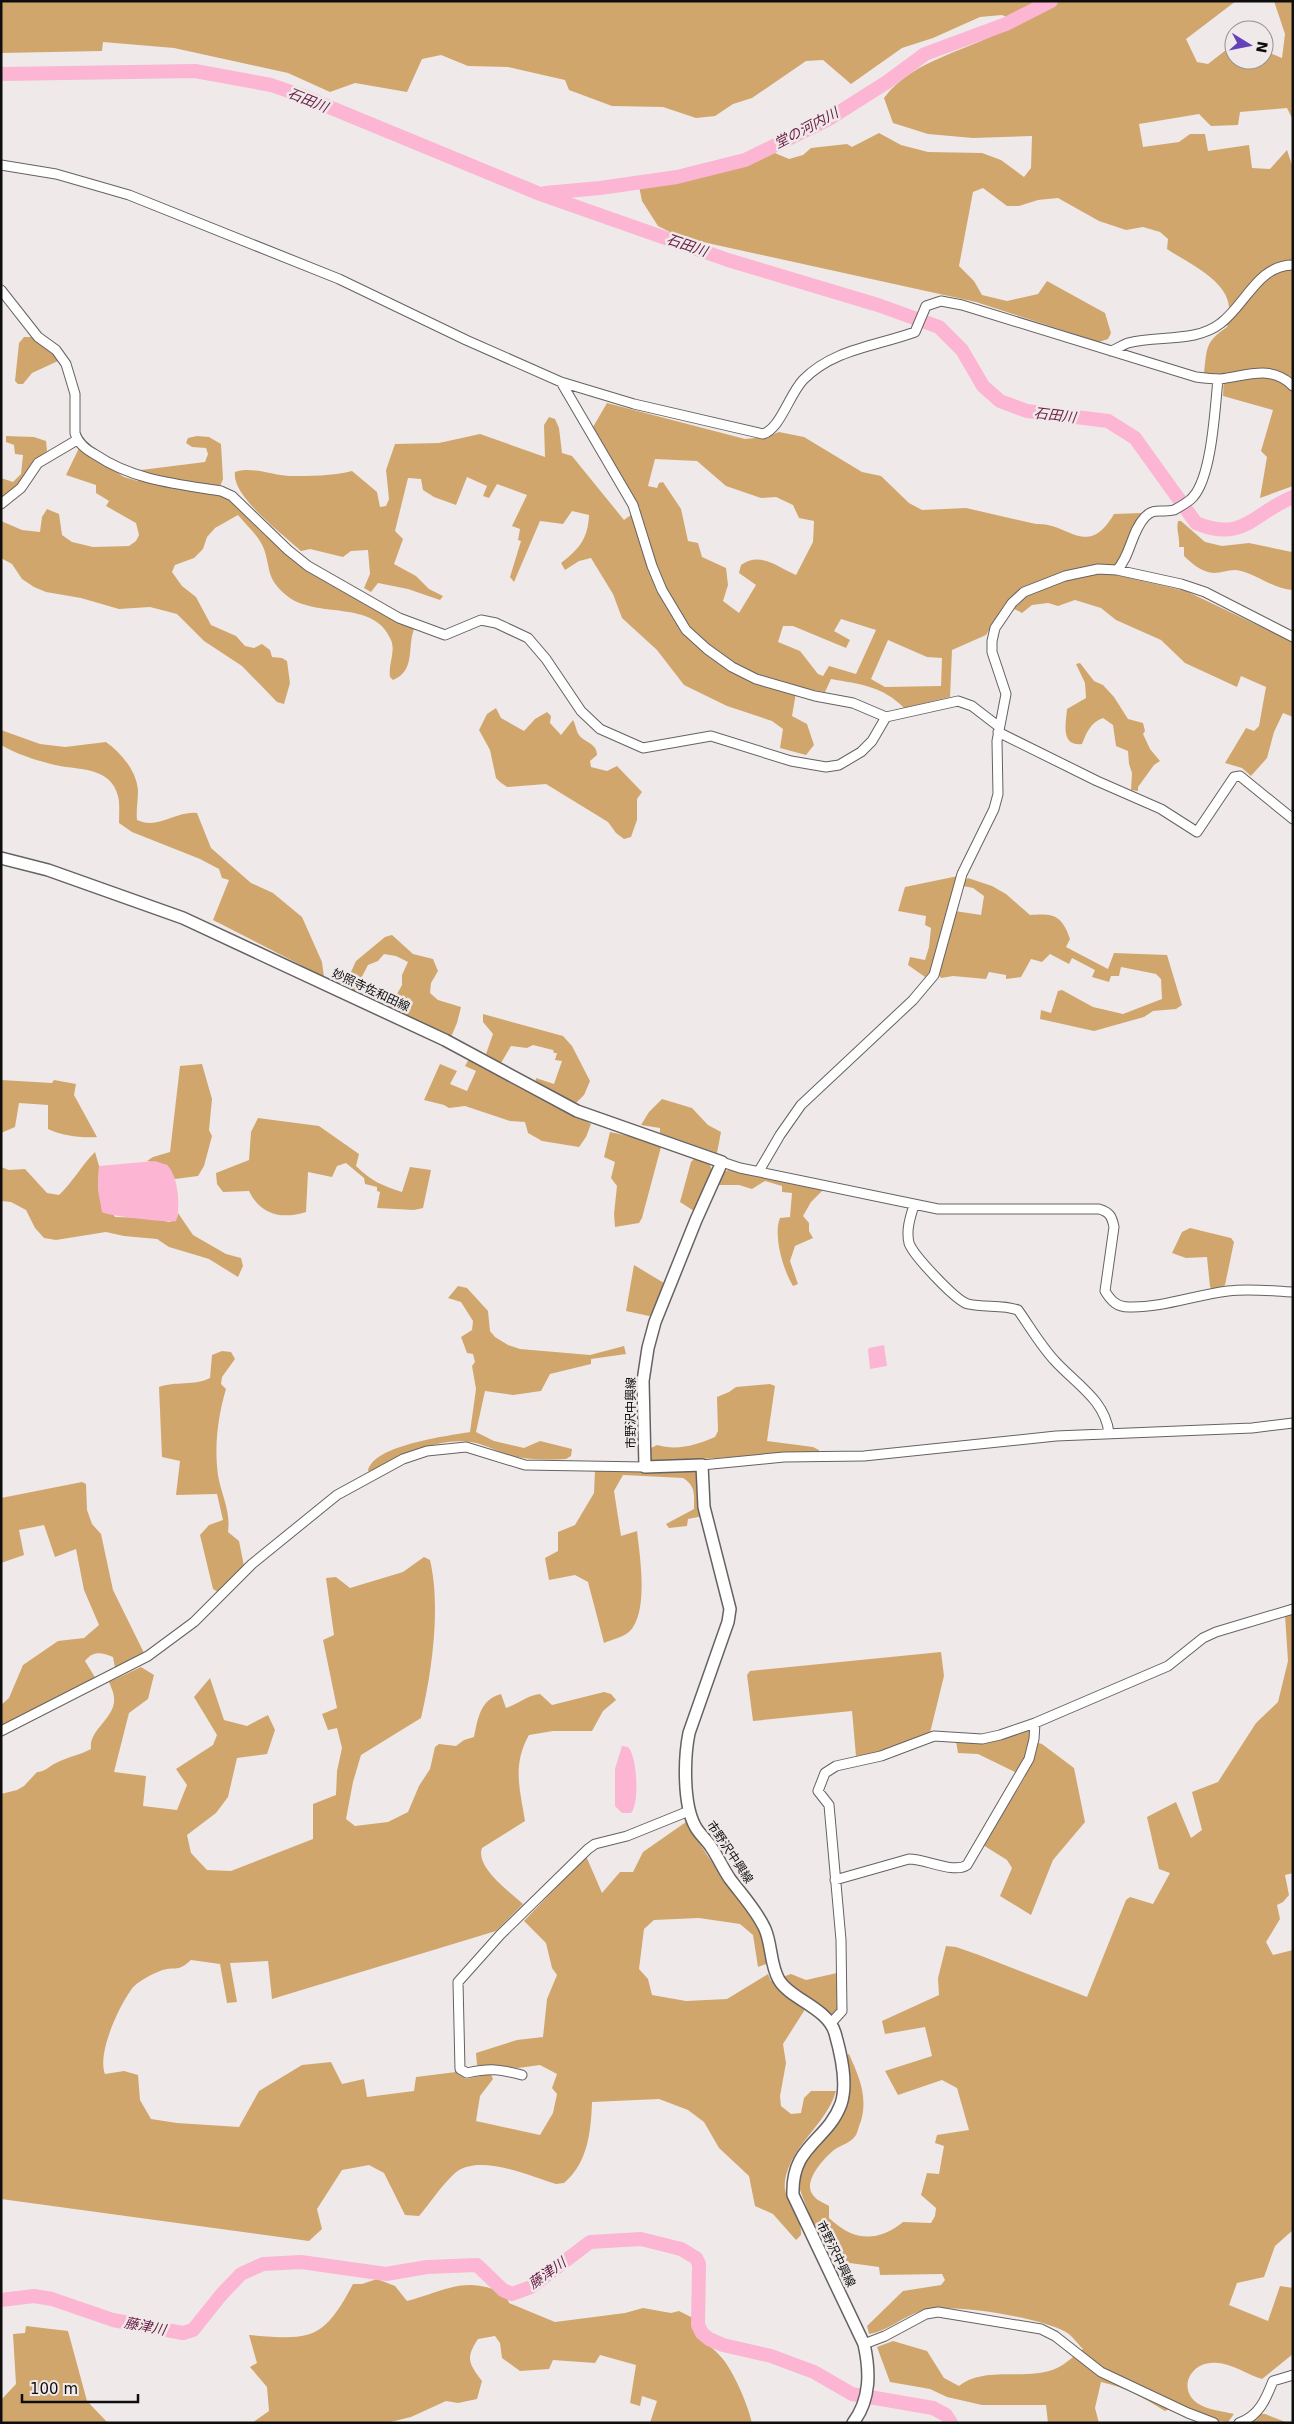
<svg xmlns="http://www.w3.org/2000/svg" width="1294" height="2424" viewBox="0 0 1294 2424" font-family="'DejaVu Sans','Noto Sans JP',sans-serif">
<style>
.forest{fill:#d1a66d;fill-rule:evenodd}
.water{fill:#fcb5d3}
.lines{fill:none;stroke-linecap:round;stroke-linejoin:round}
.river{stroke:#fcb5d3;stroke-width:14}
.minor-casing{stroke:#666261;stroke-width:11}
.major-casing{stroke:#666261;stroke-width:14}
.minor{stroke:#fff;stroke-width:9}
.major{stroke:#fff;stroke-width:11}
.labels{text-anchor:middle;stroke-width:5;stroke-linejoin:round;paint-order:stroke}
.street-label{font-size:12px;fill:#0f0e0e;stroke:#efeae9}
.water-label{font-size:14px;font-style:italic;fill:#6a1b45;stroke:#efeae9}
</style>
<rect width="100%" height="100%" fill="#efeae9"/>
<!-- forest -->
<path class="forest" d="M1 1H1236L1186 39 1197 62 1208 64 1226 50 1234 47V60H1264V40L1270 53 1282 58 1285 34 1274 1H1293V120L1287 108 1240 112 1238 125 1211 126 1199 114 1139 124 1143 147 1179 142 1190 134H1205L1208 151 1249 145 1252 168 1270 169 1287 150 1293 168V486L1260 498 1267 457 1261 451 1273 410 1223 396 1224 374 1204 373C1207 348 1205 342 1227 327 1228 321 1230 314 1229 307 1227 280 1188 263 1167 249L1168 239 1160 232 1143 227 1126 230 1099 221 1058 198 1038 200 1019 206H1007L983 188 973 192 959 266 974 281 982 295 1007 301 1038 294 1047 281 1105 313 1111 333 1108 339 1099 342 976 302 680 237 658 226 642 201 639 186 723 169 770 151 789 159 803 155 811 148 847 144 852 147 879 133 901 145 928 152 982 153 1001 160 1024 177 1031 168 1032 136 973 138 928 134 893 123 884 98C914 58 970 51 1011 26L1009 18 1002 15 980 17 933 38 902 48 851 84 823 60 806 61 752 98 733 104 715 116 696 118 663 107 612 106 569 90 565 80 508 67 468 66 441 55 422 59 407 92 355 83 330 92 288 73 174 48 103 42 102 51 1 53Z
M24 337H31C40 347 53 349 58 361L32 373 23 384H18L15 381 19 343Z
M607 403 745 439 766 437 779 432 804 437 862 472 881 476 909 503 922 510 966 508 1036 524C1069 522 1087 560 1114 514L1142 513 1118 563 1116 575 1186 591 1293 642V717L1283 713 1274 732 1267 758 1251 776 1242 768 1225 763 1246 728 1254 731 1259 726 1266 687 1241 676 1237 687 1185 663 1161 640 1116 620 1101 608 1075 600 1058 606 1048 603 1032 605 1022 613 1005 604 986 635 952 650 950 697 904 708C883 686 859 684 831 679L825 692 797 687 792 716 807 724 814 745 806 755 780 748 783 729 772 721 727 706 684 685 657 650 622 618 613 594 591 558 579 561 565 570 561 563C579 549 588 539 589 515L572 511 563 524 540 521 514 582 510 577 521 541 518 540 520 529 512 526 527 495 497 484 489 498 483 496 487 486 467 477 456 505 434 497 423 490 421 479 408 478 395 531 403 539 394 564 416 576 429 589 443 596 440 600 408 589 378 583 371 592 364 588 370 574 368 550 351 551 343 557 310 549 301 551C284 535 231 496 235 472 251 466 271 475 289 476 310 476 332 476 352 471L377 492 380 507 386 506 389 499 386 470 395 444 439 443 480 434 545 457 544 425 549 417 555 419 559 428 562 453 572 456 624 520 640 508 593 427ZM655 459 697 461 726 486 761 498 776 497 793 505 799 518 814 521 813 542 796 575C778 567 760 551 741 565L739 573 756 585 739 613 723 601 728 585 726 568 702 557 698 543 688 541 681 509 663 482 659 483 657 488 648 486ZM841 619 876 630 856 674 829 666 823 676 818 674 800 651 778 642 783 626H793L846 648 850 640 834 631ZM888 640 927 657 942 658 941 686 885 687 871 679Z
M6 436 34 437 46 441 47 451 34 461 19 486 1 501V478L13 482 21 474 23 455 15 454 14 445 6 442Z
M197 436 209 437 221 444 223 479 217 494 229 499 282 548 415 627C406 646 417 670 393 680L390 677C388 664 396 652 391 640 374 598 315 620 286 595 266 578 271 570 264 549 259 536 246 525 238 515L215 528 207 537 203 549 194 558 175 565 172 572 182 586 196 597 211 625 236 636 245 646 254 648 262 644 270 650 272 657 282 658 287 661 290 683 284 704 277 702 242 666 204 641 177 614 150 607 119 609 81 598 46 592 34 587 22 579 12 564 1 558V521L22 530 40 532 42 517 47 509 59 514 62 535 72 542 93 547 129 546 136 541 139 535 136 523 106 506 109 501 96 493V485L66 475 79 448 124 477 138 481 141 470 205 462 208 454 206 448 192 447 186 443 188 438Z
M1178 521H1181L1205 542 1222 546 1249 543 1292 552 1293 590C1273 589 1260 576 1241 571 1232 568 1223 573 1214 573 1203 573 1191 563 1184 556V547H1179C1180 537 1176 531 1178 521Z
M1080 663 1094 681 1103 685 1114 697 1128 719 1143 723 1145 731 1143 734 1150 749 1160 761 1154 765 1138 787V791L1131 790 1132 773 1129 764 1128 751 1116 746 1113 725 1103 718C1090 723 1087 732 1082 744 1060 747 1066 723 1067 709L1086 698 1085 683 1076 664Z
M496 708 501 718 524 731 535 719 547 712 551 716 550 723 561 735 573 720C576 725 576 731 579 735 585 743 597 743 597 755L590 761 591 767 607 771 617 766 642 792 637 799V820L631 837 624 839 616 833 608 822 546 784 507 787 500 782 496 778 490 750 479 730 487 714Z
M1 730 40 744 65 747 106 742C121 753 137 771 138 791 138 801 136 810 137 820 158 830 175 811 197 813L211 848 251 883 273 893 302 917 322 962 324 977 213 920 229 880 222 878 219 869 200 859 132 832 119 823C119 814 120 804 118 796 111 768 82 770 60 766 41 762 18 755 1 745Z
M958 876C954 893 937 971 925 977L908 965 910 957 925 960 929 947 931 928 925 925 926 916 898 911 905 887Z
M968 878 992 886 1006 894 1030 915C1054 913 1062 915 1070 939L1066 947 1108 969 1114 953 1167 955 1182 1005 1176 1009 1153 1011 1144 1017 1094 1031 1040 1019 1041 1010 1051 1013 1058 991 1062 990 1093 1007 1123 1014 1162 999 1161 979 1156 974 1121 967 1119 976H1111L1109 982 1092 977 1095 970 1072 958 1069 964 1050 954 1042 962 1031 959 1021 977 1006 979V975L989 972 986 979 953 976 941 978 938 974 955 911 981 915 984 896 973 888 963 886 964 881Z
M392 935 413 954 433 959 438 971 431 983 430 993 438 1000 461 1007 457 1023 451 1037 390 1007 402 985V975L408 962 396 956 384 954 378 961 368 965 354 992 345 985 356 961 385 937Z
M483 1014 563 1036 572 1046 590 1081 584 1095 576 1103 535 1084 536 1078 554 1084 562 1061 555 1060 557 1053H554L553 1050 533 1045 527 1048 511 1046 501 1063 486 1054 493 1034 483 1022Z
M469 1059 591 1124 586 1137 579 1147 542 1141 528 1133 525 1122 510 1121 465 1106 449 1108 444 1105 424 1100 440 1064 457 1071 450 1084 467 1091 476 1071 465 1066Z
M202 1064 212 1099 209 1130 212 1136 204 1166 198 1176 175 1179 167 1165 147 1161 153 1157 170 1152 180 1066Z
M1 1080 52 1083 54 1080 76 1084 74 1095 97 1137C82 1138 62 1136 48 1129V1105L19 1103 15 1127 1 1133Z
M662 1099 692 1108 708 1125 721 1132 717 1153 660 1133V1128L641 1125 649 1112Z
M258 1118 319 1126 359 1154 356 1166C371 1181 383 1186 402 1192L410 1167 431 1170 423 1208 414 1210 377 1208 380 1192 377 1191V1187L365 1184 364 1178 346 1163 337 1166 332 1177 308 1172 306 1212C281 1220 260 1214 249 1191L223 1192 217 1184 216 1173 249 1160 251 1132Z
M610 1132 657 1142 661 1147 642 1218 639 1223 615 1227 614 1214 617 1186 611 1178 615 1162 604 1157Z
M95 1152 99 1166 98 1190 115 1217 145 1218 170 1222 177 1218 178 1213 193 1235 226 1254 241 1258 243 1266 238 1277 209 1259 169 1247 157 1239 124 1236 106 1232 56 1240 44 1238 35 1228 26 1210 11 1202 1 1201V1167L9 1170 25 1169 47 1193 59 1195C73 1182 81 1166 95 1152Z
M695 1158 710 1165 712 1170 694 1211 680 1202 691 1162Z
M728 1170 778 1178 823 1190 811 1202 803 1216 809 1223V1231L813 1238 795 1246 790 1261 798 1284 793 1286C783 1270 773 1235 780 1218L790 1217 792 1193 782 1192V1186L765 1181 752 1189 739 1185H717L722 1173Z
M1190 1228 1231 1238 1234 1242 1225 1285 1214 1290 1210 1287 1207 1257 1186 1258 1172 1253 1182 1232Z
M634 1265 664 1283 654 1314 649 1316 626 1311Z
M458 1286 467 1288 488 1311 490 1331 495 1337 508 1345 520 1349 590 1355 624 1346 626 1354 591 1359V1364L550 1374 541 1391 513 1395 485 1391 476 1432 494 1441 524 1448 540 1441 572 1449 571 1456 566 1459C548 1460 530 1460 512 1456 500 1453 488 1446 476 1443 441 1435 400 1456 371 1472L368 1471C373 1445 447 1436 470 1432L476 1389 472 1366 475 1362 473 1354 467 1353 461 1337 472 1330 473 1321 461 1302 448 1298Z
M222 1351 231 1352 235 1359 222 1377 221 1384 226 1389C218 1416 214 1446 218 1475 221 1494 231 1511 228 1532L239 1541 244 1566 218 1592 213 1589 200 1535 209 1525 223 1520 217 1494 176 1495 180 1461 162 1457 159 1387C175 1381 195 1386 210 1378L212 1355Z
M770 1384 775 1386 767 1441 813 1447 819 1450V1454L794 1453 653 1462C648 1457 649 1454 651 1448L657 1445C677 1451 697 1445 715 1437L718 1431 717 1397 729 1392 736 1387Z
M699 1467 703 1516 688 1519 687 1526 669 1528 666 1524 694 1509C694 1495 696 1486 683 1478L623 1475 614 1491 621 1536 637 1531C640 1557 649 1613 629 1632 623 1637 611 1640 604 1643L588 1582 575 1575 549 1580 545 1558 558 1551V1532L575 1525 594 1493 595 1470Z
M82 1482 86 1484 87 1510 92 1524 101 1534 113 1590 145 1655 115 1668 113 1657C101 1652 93 1651 85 1661L96 1679 1 1727V1705L9 1698 23 1665 58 1641 84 1638 99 1625 84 1590 76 1549 55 1557 44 1525 19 1530 24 1555 1 1563V1498Z
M424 1557 430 1560C441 1607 432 1671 421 1718L361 1755 353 1782 346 1819 355 1826 388 1822 408 1812 419 1786 430 1769 435 1747 439 1744 456 1746 464 1740 474 1737C478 1718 480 1700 501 1694L506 1708C519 1704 527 1695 540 1694L552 1705 604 1692 611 1694 616 1700 603 1711 592 1731H553L529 1735C512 1765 520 1789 525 1821L482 1848C475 1867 510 1892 523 1904L496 1931 272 1999 268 1961 230 1963 237 2002 227 2003 220 1964 191 1960C176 1974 175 1965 160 1971 152 1974 135 1983 131 1990 118 2008 97 2054 105 2074L124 2071 138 2075 140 2100 151 2119 177 2123 239 2127 259 2091 302 2065 331 2062 342 2084 364 2079 367 2097 414 2091 416 2077 456 2072 466 2079 491 2074 493 2079 480 2096 476 2121 540 2135 553 2113 557 2094 552 2088 557 2074 540 2065 518 2068 477 2065 476 2053 517 2040 543 2037 547 1999 557 1975 552 1968 546 1943 524 1921 586 1856 602 1893 620 1872H633L643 1852 686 1822 707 1855 762 1932 769 1963 758 1967 753 1935 740 1924 699 1918 654 1920 644 1929 639 1969 648 1979 652 1995 686 2001 727 1999 768 1974 771 1981 791 1974 806 1980 837 1973 839 2007 831 2015 808 1999 804 2011 783 2044 786 2063 780 2096 781 2106 791 2114 801 2113 804 2098 811 2091H836C827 2124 790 2146 785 2181 782 2201 803 2216 801 2235L796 2240 773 2214 755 2206 749 2176 719 2148 704 2122 688 2110 659 2099 592 2102C591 2131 588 2163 564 2183L556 2184C530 2176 477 2152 454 2174 441 2186 431 2202 419 2216L405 2215 384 2173 369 2165 342 2170 317 2209 322 2229 309 2241 1 2199V1794L17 1790 24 1786 37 1772C45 1772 49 1766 56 1763 67 1757 80 1755 91 1749 88 1730 116 1718 114 1698 114 1693 111 1687 109 1682L141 1667 154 1675 148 1699 129 1713 114 1772 146 1776 143 1806 177 1810 187 1785 176 1769 213 1745 217 1735 194 1697 210 1678 224 1720 247 1726 268 1715 275 1730 267 1754 237 1758 228 1797 216 1813 187 1835 191 1853 207 1870 231 1871 313 1839V1804L336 1795 337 1771 342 1748 337 1728 328 1730 322 1714 337 1708 323 1640 334 1635 326 1578 336 1577 350 1588 403 1572Z
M1293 1613V1873L1285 1875 1289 1895 1283 1902 1277 1905 1280 1919 1266 1942 1273 1955 1293 1950V2230L1275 2246 1264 2277 1237 2283 1229 2305 1268 2321 1280 2286 1293 2288V2354L1262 2379C1245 2374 1229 2361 1211 2363 1190 2364 1178 2389 1197 2403 1207 2410 1222 2411 1234 2414L1228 2422 1211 2420 1177 2405 1165 2411C1144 2398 1125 2387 1101 2382L1095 2408 1099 2423H1048L1046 2405H982L947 2397 930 2389 890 2382 877 2347 893 2341 927 2351 944 2378 959 2386C986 2365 1026 2382 1057 2368 1066 2364 1075 2355 1083 2349 1077 2343 1071 2334 1064 2331 1035 2317 951 2302 921 2311 902 2317 888 2331 869 2334L867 2326 903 2291 941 2285 945 2280 942 2274 880 2275 879 2267 835 2261 815 2229 797 2182 806 2157 835 2126 846 2106 848 2083 844 2057 849 2054C859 2077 868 2096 861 2121 859 2125 858 2131 856 2135 850 2144 842 2144 834 2150 824 2158 802 2182 813 2195 816 2200 824 2203 829 2206V2218C853 2241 877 2243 903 2222L931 2223 935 2216 936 2208 921 2195 927 2173 939 2174 944 2146 935 2143 937 2135 969 2130 957 2088 942 2080 898 2095 885 2071 932 2056 925 2027 885 2034 882 2021 939 1995 938 1978 946 1946 956 1947 979 1955 1087 1997 1126 1900 1130 1897 1153 1904 1170 1873 1159 1869 1147 1817 1176 1802 1191 1838 1202 1830 1192 1792 1218 1782 1256 1723 1278 1702 1288 1661 1285 1615Z
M941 1652 944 1676 930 1733 883 1752 856 1756 852 1711 753 1721 747 1675 750 1671Z
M1032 1728 1031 1741 1042 1744 1074 1768 1085 1822 1053 1860 1031 1915 1000 1896 1012 1868 1007 1860 983 1845 1025 1777 978 1754 958 1753 956 1741Z
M377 2279 395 2286 407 2301C445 2291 467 2274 506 2295L509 2303 555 2322 625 2313 643 2308 671 2313 679 2311 693 2318C700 2347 706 2339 722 2358 734 2372 748 2405 752 2423H650L657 2401 642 2396 640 2406 630 2403 636 2365 600 2355 595 2363 553 2360 549 2369 520 2371 502 2358 500 2343 495 2336 478 2339C465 2359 469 2363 482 2381L477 2399 458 2403 446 2401 411 2417 386 2423H252L269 2411 267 2387 250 2367 257 2363 249 2335C311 2340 323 2341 353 2284H362Z
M26 2326 68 2331 87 2401 108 2423H1V2400L16 2384 13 2334 25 2333Z
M1261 2414H1265L1288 2423H1250Z"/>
<!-- water -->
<path class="water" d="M155 1161 167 1165C178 1175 181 1207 176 1221 171 1223 108 1216 102 1212L98 1190 99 1166Z
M884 1345 887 1366 870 1369 868 1350 869 1348Z
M622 1746 628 1747C637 1755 640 1804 631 1813H622L615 1806V1769Z"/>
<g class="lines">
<!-- river -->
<path class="river" d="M1 74 195 71 271 85 300 95 540 194 728 260 878 305 939 327 962 350 983 386 1000 401 1027 411 1108 421 1135 438 1196 523C1244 543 1253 513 1293 497
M545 193 600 188 677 177 745 160 827 120 887 82 925 54 1006 24 1051 1
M1 2300 34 2296 52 2299 113 2320 183 2333 193 2330 221 2295 241 2274 263 2264 301 2262 386 2274 427 2267 477 2265 503 2290 512 2294 531 2287 590 2242 641 2239 681 2249 696 2258 699 2264 698 2325 702 2333 709 2339 723 2345 771 2356 814 2372 852 2394 933 2408 946 2415 951 2423"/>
<!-- minor casing -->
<g class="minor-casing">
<path id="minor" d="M1 165 56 174 129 195 339 279 466 340 561 382 634 404 763 434C780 429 789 395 803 380 833 349 877 346 915 332L926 306 941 301 962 305 1196 377C1204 378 1212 379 1220 379 1247 376 1271 364 1293 386
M1 290 38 337 56 350 66 364 75 394V433C78 444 87 450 96 455 133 480 176 484 221 491L232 496 288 550 308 566 399 618 445 635 481 620 496 623 528 638 546 659 581 711 600 729 643 748 711 736 791 761 826 767 839 765 861 752 872 741 886 717
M1111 351C1117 349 1122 345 1128 343 1158 335 1196 343 1221 323 1246 304 1258 265 1293 265
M561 382 633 505 652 566 662 590 686 630 707 649 732 667 756 679 815 696 853 703 886 717 958 701 972 706 998 726
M1 504 21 488 38 463 77 440
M1117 570C1131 555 1131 532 1145 517 1154 507 1163 513 1174 510 1178 508 1190 501 1193 497 1212 476 1215 408 1218 379
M998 732 1097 781 1161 809 1197 832 1234 777 1240 776 1293 819
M722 1162 740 1168 938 1209H1099C1110 1212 1112 1217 1114 1227L1105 1291C1111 1301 1117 1307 1129 1307 1162 1308 1195 1295 1228 1291 1249 1288 1271 1291 1293 1292
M759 1171 780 1135 801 1105 913 1000 934 975 962 874 994 809 998 794 997 741 1006 694 992 652V641L995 628 1012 603 1024 592 1065 576 1098 569 1117 570 1181 584 1205 592 1293 637
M914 1205C910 1218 906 1230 909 1243 913 1255 956 1301 968 1304 985 1308 1002 1304 1018 1310 1030 1327 1041 1346 1055 1361 1076 1384 1105 1400 1109 1433
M702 1465 784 1457 864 1456 1056 1436 1252 1428 1293 1423
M1 1731 148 1656 194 1622 252 1564 337 1495 403 1459 427 1451 466 1447 525 1465 645 1467
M835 1880 909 1859C926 1859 954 1874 967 1865L1029 1759 1034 1739 1035 1723
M831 2023 842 2011 841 1940 829 1805 818 1791 825 1773 836 1766 881 1756 934 1736 982 1739 1000 1735 1035 1723 1168 1666 1203 1638 1216 1632 1293 1609
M522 2075C499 2069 490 2068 467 2073L460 2069 458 1982 500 1935 588 1849 595 1844 627 1836 689 1811
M864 2344 885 2336 926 2314 938 2312 1041 2329 1055 2336 1101 2372 1188 2413 1214 2423
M1239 2423C1259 2416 1266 2399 1273 2381L1293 2375"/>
</g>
<!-- major casing -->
<g class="major-casing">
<path id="major" d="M1 858 48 870 183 918 445 1040 577 1111 722 1162 696 1220 655 1322 648 1348 643 1381 645 1467 702 1465 704 1507 730 1609 728 1622 689 1733C684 1758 683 1804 695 1826 699 1834 707 1840 711 1847 718 1857 723 1869 730 1879 742 1895 757 1911 765 1929 772 1945 770 1965 779 1980 790 1999 828 2008 835 2033 841 2054 848 2083 841 2104 827 2142 791 2145 793 2195L864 2344C870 2371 871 2399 853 2423"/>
</g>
<!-- minor -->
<use href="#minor" class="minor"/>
<!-- major -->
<use href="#major" class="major"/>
</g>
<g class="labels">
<!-- street labels -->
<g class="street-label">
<text transform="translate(371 990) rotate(25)" y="4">妙照寺佐和田線</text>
<text transform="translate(631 1413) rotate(-90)" y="4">市野沢中興線</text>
<text transform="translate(730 1852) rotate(56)" y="4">市野沢中興線</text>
<text transform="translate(836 2254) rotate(64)" y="4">市野沢中興線</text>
</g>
<!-- water labels -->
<g class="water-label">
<text transform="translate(308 100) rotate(22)" y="5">石田川</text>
<text transform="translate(806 128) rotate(-28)" y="5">堂の河内川</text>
<text transform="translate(687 245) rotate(19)" y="5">石田川</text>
<text transform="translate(1055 415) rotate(7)" y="5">石田川</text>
<text transform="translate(547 2273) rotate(-35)" y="5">藤津川</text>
<text transform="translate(145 2326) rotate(11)" y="5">藤津川</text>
</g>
</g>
<!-- border -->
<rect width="1294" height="2424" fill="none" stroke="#0f0e0e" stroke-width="5"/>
<!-- north arrow -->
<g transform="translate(1249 45) rotate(100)"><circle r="24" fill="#efeae9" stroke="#959291"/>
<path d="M0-4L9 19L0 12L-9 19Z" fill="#6440b9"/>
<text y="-8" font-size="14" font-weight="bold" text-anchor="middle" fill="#0f0e0e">N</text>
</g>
<!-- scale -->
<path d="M22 2394v8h116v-8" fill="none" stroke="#0f0e0e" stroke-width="2.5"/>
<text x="30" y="2394" font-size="15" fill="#0f0e0e" stroke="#efeae9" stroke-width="4" paint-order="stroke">100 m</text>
</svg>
